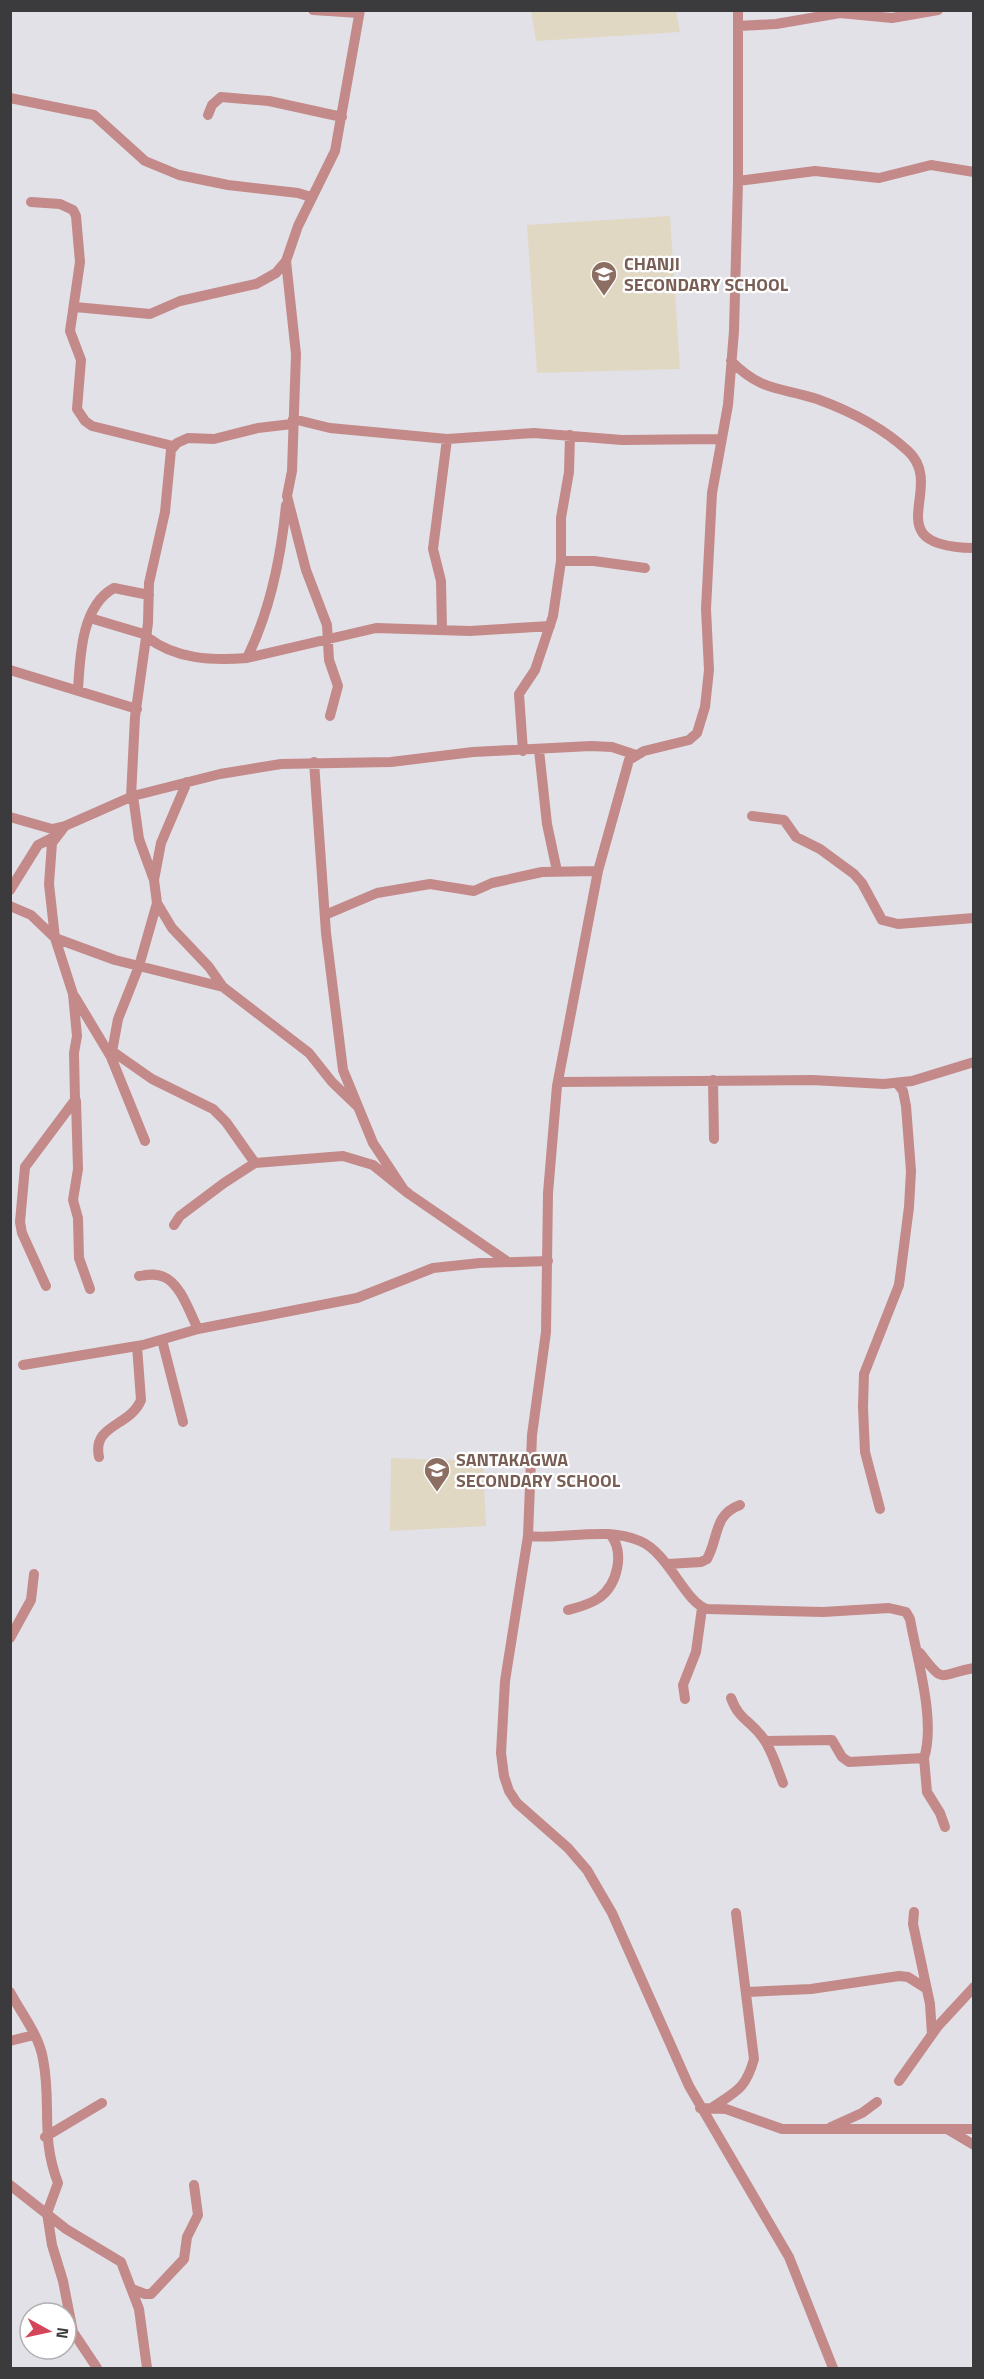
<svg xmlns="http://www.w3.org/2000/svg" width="984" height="2379" viewBox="0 0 984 2379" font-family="'Titillium Web',sans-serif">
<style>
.education{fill:#e1d8c3}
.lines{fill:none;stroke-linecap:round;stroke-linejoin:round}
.minor{stroke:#c38a89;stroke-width:10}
.labels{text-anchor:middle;stroke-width:4.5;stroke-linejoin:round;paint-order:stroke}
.education-label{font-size:18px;font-weight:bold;fill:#785e54;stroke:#fff;text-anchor:start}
</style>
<rect width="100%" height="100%" fill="#e2e1e8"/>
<!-- education -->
<path class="education" d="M531 11H676L680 32 536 41Z
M670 216 680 369 537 373 527 225Z
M391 1458 483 1461 486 1526 390 1531Z"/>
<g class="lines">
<!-- minor -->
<path class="minor" d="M313 10 359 13
M738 10V181L734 331 728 405 712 493 706 609 709 670 705 707 697 733 689 740 644 751 629 760 598 871 557 1086 548 1193 546 1332 532 1435 528 1536 505 1681 501 1753 504 1776 509 1791 517 1803 568 1848 587 1870 612 1913 689 2086 789 2257 833 2368
M738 26 776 24 840 13 892 18 938 10
M10 98 94 115 145 161 179 175 228 185 298 193 311 197
M208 115 212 105 221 97 269 101 342 117
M738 181 815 171 879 178 931 165 974 172
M31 202 60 204 73 210 76 216 80 262 70 331 81 360 77 409 85 421 92 426 173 446
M286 261 296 354 292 471 287 496 306 570 327 625 329 660 338 686 330 716
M75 307 150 314 180 301 256 284 276 273 286 261 298 226 335 151 360 10
M731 361C762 392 780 387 817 399 850 411 882 427 908 451 948 488 873 546 974 548
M293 419 330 428 447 439 534 433 622 440 721 439
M561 561H594L645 568
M90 618 147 635
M442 630 441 581 433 549 447 439
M147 637C175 659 212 661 247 658L376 628 470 631 550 626
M247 658C270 611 281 558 286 505
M10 670 137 709
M78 690C80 658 81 606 114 588L149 595
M539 750 547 824 557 871
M523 751 519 694 535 670 553 616 561 561V518L569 472 570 435
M314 762 326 933 343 1070 373 1143 404 1190
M131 797 135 717 148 623 149 583 165 512 171 450 177 443 188 438 214 439 258 428 292 424
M752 816 784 820 796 837 820 849 854 874 862 883 882 920 898 924 974 918
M10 817 52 829 65 826
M154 880 161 843 187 782
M10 890 38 845 56 836
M157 903 172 928 209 967 223 987
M10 906 31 915 55 938 115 960 223 987 309 1053 332 1082 357 1106
M325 915 377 893 430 884 474 891 492 883 542 872 598 871
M75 997 111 1057 145 1141
M112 1051 152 1079 213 1109 226 1122 255 1163
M111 1057 118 1019 139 966 157 903 154 880 139 839 133 796
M713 1080 714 1139
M558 1082 812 1080 884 1084 912 1081 974 1062
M76 1101 78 1169 73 1200 78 1218 79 1258 90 1289
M174 1225 180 1216 224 1183 255 1163 343 1156 373 1165 409 1194 508 1262
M139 1276C147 1275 156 1273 164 1277 181 1284 190 1314 198 1329
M46 1286 22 1233 20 1222 25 1167 75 1100 74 1053 77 1036 73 994 55 938 49 884 52 843 65 826 133 796 220 774 281 764 391 762 473 752 591 746 612 747 636 755
M162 1340 183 1422
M23 1365 143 1345 198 1329 357 1298 433 1268 480 1263 548 1261
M99 1457C92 1424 130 1427 141 1400L137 1346
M880 1509 865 1452 863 1407 864 1374 899 1285 909 1207 911 1171 906 1106 903 1091 897 1083
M528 1536C564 1540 605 1526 640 1541 669 1553 685 1603 707 1609L823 1612 889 1608 906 1612 910 1619C917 1659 936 1721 924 1758L849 1762 842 1757 832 1740 765 1741
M668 1564 701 1562 707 1559C719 1538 713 1515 740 1505
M568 1610C579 1607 589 1605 599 1598 618 1584 625 1552 610 1534
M10 1638 31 1600 34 1574
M920 1653C945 1686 938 1674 974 1668
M731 1698C739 1720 750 1720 763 1738 772 1750 777 1768 783 1783
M685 1699 683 1685 696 1652 702 1608
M924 1758 927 1792 940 1813 945 1827
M914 1912 913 1924 930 2004 932 2034
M10 1992C21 2013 39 2035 43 2059 52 2105 40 2136 58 2183L47 2213 52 2245 63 2281 73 2332 97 2368
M747 1992 811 1989 899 1976 908 1977 927 1989
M10 2041 34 2035
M899 2081 938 2026 974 1987
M713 2107C737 2091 746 2088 754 2059L736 1913
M700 2108 726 2109 782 2129H974
M831 2127 862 2113 877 2102
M947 2129 974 2145
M45 2137 102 2103
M10 2185 66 2229 121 2262 139 2309 147 2368
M132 2289 145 2294H151L184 2259 187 2237 198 2215 194 2185"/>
</g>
<!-- icons -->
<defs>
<g id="school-pin" transform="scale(1.35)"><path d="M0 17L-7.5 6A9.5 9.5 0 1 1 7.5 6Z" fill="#8d6e63" stroke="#fff"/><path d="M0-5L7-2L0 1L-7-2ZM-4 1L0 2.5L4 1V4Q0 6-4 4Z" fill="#fff"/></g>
</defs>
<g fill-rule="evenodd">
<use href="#school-pin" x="604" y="274"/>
<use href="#school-pin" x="437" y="1470"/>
</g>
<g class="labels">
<!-- education labels -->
<g class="education-label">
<text x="624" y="270">CHANJI<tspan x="624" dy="21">SECONDARY SCHOOL</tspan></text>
<text x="456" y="1466">SANTAKAGWA<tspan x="456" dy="21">SECONDARY SCHOOL</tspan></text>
</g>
</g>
<!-- border -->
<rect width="984" height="2379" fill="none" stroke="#3b3b3d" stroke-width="24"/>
<!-- north arrow -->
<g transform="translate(48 2331) rotate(98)"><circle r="28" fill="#ffffff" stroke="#b1b1b1" stroke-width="1.5"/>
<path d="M0-4.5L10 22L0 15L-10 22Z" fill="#d5455a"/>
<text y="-9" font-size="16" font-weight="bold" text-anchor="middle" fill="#3b3b3d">N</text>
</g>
</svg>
